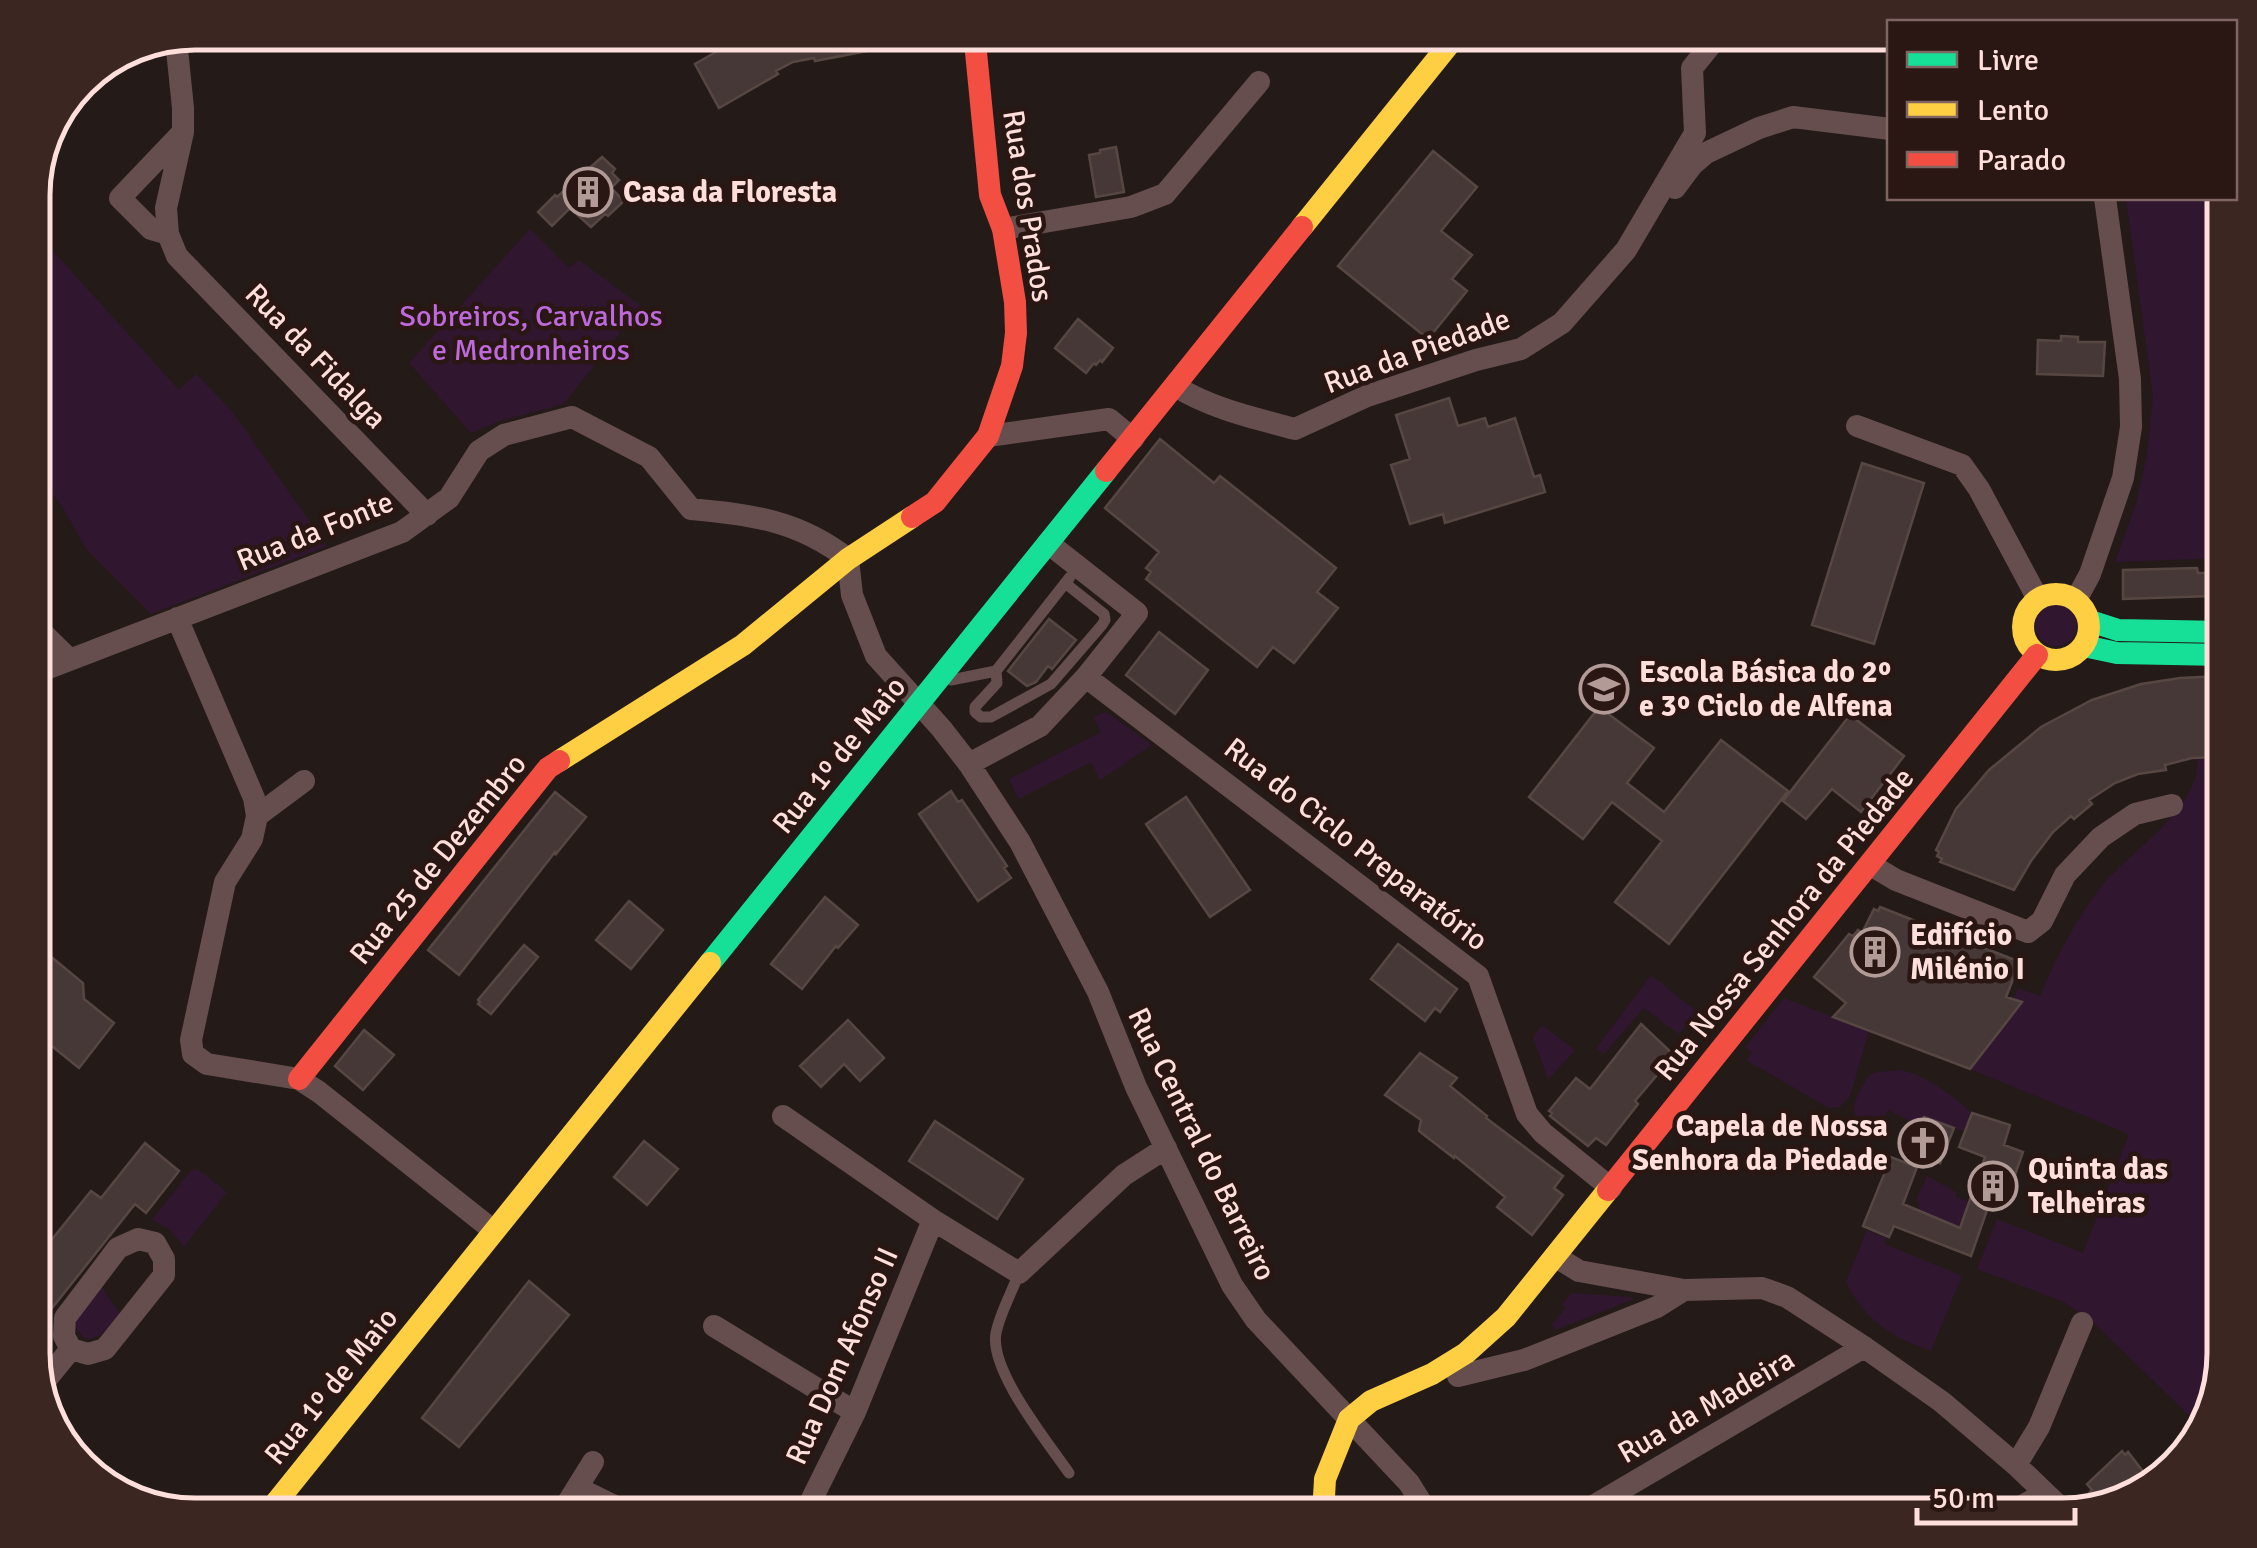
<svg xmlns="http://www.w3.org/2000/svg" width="2257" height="1548" viewBox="0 0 2257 1548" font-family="Signika,sans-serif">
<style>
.green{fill:#30162f}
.building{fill:#463836;stroke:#574743;stroke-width:2.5}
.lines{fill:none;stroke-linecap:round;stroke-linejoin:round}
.lane{stroke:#654e4d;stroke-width:11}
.street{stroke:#654e4d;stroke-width:22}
.fast{stroke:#16e098;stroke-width:22}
.slow{stroke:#ffcf43;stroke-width:22}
.jam{stroke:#f24e42;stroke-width:22}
.labels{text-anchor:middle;stroke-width:9;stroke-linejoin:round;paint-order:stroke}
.poi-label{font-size:30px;font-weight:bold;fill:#fedfdc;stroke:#2a1612;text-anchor:start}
.street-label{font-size:30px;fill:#fedfdc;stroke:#2a1612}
.park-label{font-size:30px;fill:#be69dd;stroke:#2a1612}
.rim{fill:none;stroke:#fedfdc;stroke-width:5}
</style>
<rect width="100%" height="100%" fill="#241a18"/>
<!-- green -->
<path class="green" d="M2126 198H2224V558L2115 562 2136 504 2147 455 2153 396Z
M33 229 179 390 196 374 232 411 327 546 151 614 86 549 63 508 33 469Z
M530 229 569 268 579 260 641 306 564 404 500 421 471 433 409 363Z
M2035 625a21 21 0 1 1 42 0a21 21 0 1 1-42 0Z
M1106 712 1152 745 1100 780 1091 762 1019 799 1009 779 1101 732 1093 717Z
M2224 745V1354L2202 1428 2097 1326 2064 1302 1977 1269 1997 1219 2083 1253 2129 1134 1970 1069 2021 1002 2013 999 2018 988 2040 996C2054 961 2075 922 2097 892 2124 855 2203 808 2197 758L2215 757Z
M1651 975 1697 1012 1679 1034 1644 1008 1604 1054 1596 1048Z
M1784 998 1869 1031 1850 1096 1840 1107 1829 1108 1746 1060 1752 1053 1745 1047Z
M1542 1025 1575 1050 1548 1080 1533 1037Z
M1901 1070C1928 1076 1951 1095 1972 1113L1965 1132 1925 1117 1921 1126 1888 1110 1875 1132C1843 1116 1853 1103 1869 1075L1877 1072Z
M197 1169 227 1192 184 1247 168 1228 152 1220 191 1170Z
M1927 1176 1956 1192V1197L1970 1202 1960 1228 1918 1211 1919 1202 1916 1200Z
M1867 1230 1886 1238 1885 1244 1962 1276 1931 1351C1891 1337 1865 1320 1846 1282Z
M101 1286 120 1314C109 1326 102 1341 84 1338L75 1326 77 1314Z
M1572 1293 1631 1297 1634 1299 1555 1330 1552 1324 1566 1308 1562 1304Z"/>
<!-- building -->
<path class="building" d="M751 32H879L883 48 815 61 814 58 793 62 776 71 778 74 719 108 695 64Z
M1116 147 1124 192 1096 197 1089 155 1100 153V150Z
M1433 151 1477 187 1441 231 1472 255 1452 279 1467 291 1428 339 1338 266Z
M602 157 615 169 612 173 619 180 611 188 624 201 608 216 605 214 591 227 570 208 552 226 538 212 555 195 557 197Z
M1078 319 1113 348 1102 362 1100 360 1096 365 1094 363 1086 373 1055 348Z
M2061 336 2078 337V342H2105L2103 376 2037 374 2038 340 2061 341Z
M1449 398 1458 426 1485 418 1488 427 1515 418 1534 477 1540 475 1545 492 1445 523 1443 514 1410 524 1391 465 1410 459 1396 415Z
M1160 439 1214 483 1220 476 1336 568 1317 592 1338 608 1294 663 1273 647 1257 667 1146 579 1151 572 1146 568 1159 552 1105 508Z
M1862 463 1924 483 1874 644 1812 625Z
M2197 568 2198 573H2210L2212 596 2123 599V570Z
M1049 619 1076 640 1052 669 1048 666 1036 682 1027 686 1008 671Z
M1159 632 1208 670 1175 714 1126 675Z
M2220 676 2221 681 2224 682V745L2215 757 2192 758 2165 765 2166 770 2138 774 2115 783 2089 800 2092 804 2074 819 2071 816 2053 832 2031 861 2014 890 1940 862 1942 859 1937 856 1939 852 1936 850 1956 809 1989 770 2041 727 2092 700 2141 684 2180 678Z
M1599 707 1654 748 1627 783 1664 812 1721 740 1788 791 1669 944 1615 902 1662 841 1612 802 1583 839 1529 797Z
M1850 715 1904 756 1861 812 1832 789 1806 819 1783 801Z
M951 791 958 802 962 800 1007 866 1004 868 1011 878 978 901 919 814Z
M555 792 586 817 556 854 555 852 459 975 428 950Z
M1186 797 1250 890 1210 917 1146 824Z
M825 897 858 925 838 948 836 946 802 989 771 964Z
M629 901 663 930 631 969 596 940Z
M1880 907 2020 962 2006 997 2022 1002 1970 1069 1833 1017 1846 1003 1814 977 1849 934 1853 936 1858 930 1862 933 1874 909 1878 911Z
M1398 944 1457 989 1440 1012 1435 1008 1425 1021 1371 979Z
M524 945 538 957 491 1014 478 1004 480 1002 478 1000Z
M49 955 83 983 84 999 114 1023 79 1068 42 1038 50 1029 33 1015V976Z
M848 1020 884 1058 860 1081 844 1064 821 1087 800 1066Z
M1641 1024 1674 1055 1635 1101 1638 1104 1606 1145 1596 1138 1588 1146 1550 1116 1552 1113 1549 1111 1576 1078 1590 1089Z
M364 1030 394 1055 363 1090 335 1066Z
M1420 1053 1457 1078 1450 1086 1487 1116 1486 1118 1563 1176 1554 1188 1563 1195 1532 1235 1497 1207 1505 1197 1455 1156 1454 1158 1419 1131 1421 1120 1385 1095Z
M1972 1113 2010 1125 2004 1145 2023 1152 2008 1195 1994 1190 1971 1256 1894 1226 1889 1237 1863 1226 1891 1157 1917 1167 1903 1204 1960 1228 1985 1157 1959 1147Z
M1924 1117 1954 1128 1940 1163 1911 1151Z
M935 1121 1023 1179 997 1219 909 1161Z
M644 1141 678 1169 647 1205 614 1177Z
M145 1143 179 1171 146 1213 135 1204 33 1332V1263L91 1191 101 1198Z
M529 1281 569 1315 459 1447 422 1418Z
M2122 1451 2125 1455 2128 1452 2152 1483 2134 1498 2100 1507 2089 1493 2092 1490 2087 1484Z"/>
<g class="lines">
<!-- lane -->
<path class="lane" d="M996 671 997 683 975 707V712L981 717H991L1051 684 1102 625 1105 620 1104 614 1065 583
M951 680 996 671 1070 577
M1019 1273C1012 1292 1000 1313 996 1333 989 1370 1047 1441 1069 1473"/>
<!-- street -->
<path class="street" d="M176 40 183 108V132L166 208 168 234 177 256 427 515
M1675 188 1693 164 1706 153 1759 128 1793 117 1890 129
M1003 229 1131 207 1165 194 1259 82
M168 234 151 229 120 198 181 134
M1175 386C1212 409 1254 418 1295 429L1367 396 1476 360 1521 349 1562 323 1626 250 1695 133 1692 68 1721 32
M1857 426 1962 465 1979 489 2038 599
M988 436 1109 419 1133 439
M2076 600 2090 574 2123 478 2131 427 2130 379 2105 198
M177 618 254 798 257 816 252 839 225 882 191 1040 193 1054 207 1064 299 1079 319 1092 494 1231
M33 624 69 659
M33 674 402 532 449 498 479 451 504 435 572 417 649 457 691 509C752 515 798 520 848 559L852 595 876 656 941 728 969 764 1020 842 1098 992 1136 1087 1232 1285 1256 1320 1409 1483 1429 1515
M1086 677 1478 976 1527 1114 1543 1133 1611 1188
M969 764 1040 726 1086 677 1137 613 1048 543
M257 816 304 781
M33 840 39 837
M1871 865 1896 880 2028 932 2042 921 2065 875 2101 837 2135 814 2172 805
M783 1116 933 1220 1019 1273 1124 1175 1166 1148
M138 1239 155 1243 164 1259V1275L105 1349 88 1354 71 1349 64 1336 65 1318 118 1248Z
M1556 1257 1579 1271 1684 1290 1762 1288 1787 1297 1864 1347 1942 1402 2016 1465 2067 1514
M714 1326 855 1412
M1458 1376 1524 1360 1657 1307 1684 1290
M40 1387 71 1349
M2016 1465 2039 1427 2082 1323
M578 1488 633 1515
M560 1515 593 1462
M804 1515 855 1412 933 1220
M1578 1515 1864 1347
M2006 1515 2045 1493"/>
<!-- fast -->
<path class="fast" d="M2090 621 2118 630 2224 632
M2084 646 2117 653 2224 655
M710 963 1106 471"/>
<!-- slow -->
<path class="slow" d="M1302 227 1459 32
M2023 627a33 33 0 1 1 66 0a33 33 0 1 1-66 0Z
M559 761 743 645 848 559 912 517
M266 1515 710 963
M1323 1515 1325 1479 1349 1419 1371 1401 1432 1374 1466 1353 1506 1317 1608 1190"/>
<!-- jam -->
<path class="jam" d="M1106 471 1302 227
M912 517 935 502 988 436 1012 366 1016 333 1015 302 1003 229 990 195 974 32
M299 1079 548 768 559 761
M1608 1190 2037 655"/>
</g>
<!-- icons -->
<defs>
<g id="building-ring" transform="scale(2.5)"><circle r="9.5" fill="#2a1612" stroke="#b29a97" stroke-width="1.5"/><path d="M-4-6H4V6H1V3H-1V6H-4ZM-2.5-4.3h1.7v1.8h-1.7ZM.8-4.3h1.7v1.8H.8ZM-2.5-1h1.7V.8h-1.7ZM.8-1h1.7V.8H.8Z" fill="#b29a97"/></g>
<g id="school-ring" transform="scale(2.5)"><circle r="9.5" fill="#2a1612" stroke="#b29a97" stroke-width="1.5"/><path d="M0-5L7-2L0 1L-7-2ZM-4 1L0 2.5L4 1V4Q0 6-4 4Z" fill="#b29a97"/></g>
<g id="church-ring" transform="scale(2.5)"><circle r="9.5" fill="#2a1612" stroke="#b29a97" stroke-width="1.5"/><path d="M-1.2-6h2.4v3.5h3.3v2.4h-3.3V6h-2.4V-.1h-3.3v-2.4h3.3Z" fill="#b29a97"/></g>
</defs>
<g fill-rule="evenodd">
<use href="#building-ring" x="588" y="192"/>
<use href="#school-ring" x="1604" y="689"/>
<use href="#building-ring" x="1875" y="952"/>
<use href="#church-ring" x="1923" y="1143"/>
<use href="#building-ring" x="1993" y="1186"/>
</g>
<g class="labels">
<!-- poi labels -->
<g class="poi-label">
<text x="623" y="202">Casa da Floresta</text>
<text x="1639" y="682">Escola Básica do 2º<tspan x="1639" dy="34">e 3º Ciclo de Alfena</tspan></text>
<text x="1910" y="945">Edifício<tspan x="1910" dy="34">Milénio I</tspan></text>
<text x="1888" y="1136" text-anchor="end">Capela de Nossa<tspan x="1888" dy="34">Senhora da Piedade</tspan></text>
<text x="2028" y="1179">Quinta das<tspan x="2028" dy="34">Telheiras</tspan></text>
</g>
<!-- street labels -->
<g class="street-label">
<text transform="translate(1028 206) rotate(81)" y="10">Rua dos Prados</text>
<text transform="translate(1417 351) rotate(-20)" y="10">Rua da Piedade</text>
<text transform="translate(316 356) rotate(46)" y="10">Rua da Fidalga</text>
<text transform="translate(315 531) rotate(-22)" y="10">Rua da Fonte</text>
<text transform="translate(839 755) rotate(-51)" y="10">Rua 1º de Maio</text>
<text transform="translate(1356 844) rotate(38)" y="10">Rua do Ciclo Preparatório</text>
<text transform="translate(438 859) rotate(-51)" y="10">Rua 25 de Dezembro</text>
<text transform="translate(1784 924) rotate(-51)" y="10">Rua Nossa Senhora da Piedade</text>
<text transform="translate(1202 1144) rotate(64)" y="10">Rua Central do Barreiro</text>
<text transform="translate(842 1356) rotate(-66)" y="10">Rua Dom Afonso II</text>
<text transform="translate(331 1386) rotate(-51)" y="10">Rua 1º de Maio</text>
<text transform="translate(1706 1406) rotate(-30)" y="10">Rua da Madeira</text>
</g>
<!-- park labels -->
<g class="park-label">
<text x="531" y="326">Sobreiros, Carvalhos<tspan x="531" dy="34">e Medronheiros</tspan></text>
</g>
</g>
<!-- crop -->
<path d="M0 0H2257V1548H0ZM195 50H2062A145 145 0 0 1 2207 195V1353A145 145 0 0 1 2062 1498H195A145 145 0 0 1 50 1353V195A145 145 0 0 1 195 50Z" fill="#3b2622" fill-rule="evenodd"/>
<path class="rim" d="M195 50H2062A145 145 0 0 1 2207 195V1353A145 145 0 0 1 2062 1498H195A145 145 0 0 1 50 1353V195A145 145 0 0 1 195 50Z"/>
<!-- legend -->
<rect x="1887" y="20" width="350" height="180" fill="#2a1612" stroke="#7f6663" stroke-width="2.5"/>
<rect x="1907" y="52" width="50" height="15" fill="#16e098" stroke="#7f6663" stroke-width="2.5"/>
<text x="1977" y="70" font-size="30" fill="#fedfdc">Livre</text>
<rect x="1907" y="102" width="50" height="15" fill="#ffcf43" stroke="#7f6663" stroke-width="2.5"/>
<text x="1977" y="120" font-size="30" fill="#fedfdc">Lento</text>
<rect x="1907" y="152" width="50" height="15" fill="#f24e42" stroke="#7f6663" stroke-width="2.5"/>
<text x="1977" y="170" font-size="30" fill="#fedfdc">Parado</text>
<!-- scale -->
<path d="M1917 1508v15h158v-15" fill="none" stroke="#fedfdc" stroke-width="5"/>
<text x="1932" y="1508" font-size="30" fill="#fedfdc" stroke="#2a1612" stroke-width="8" paint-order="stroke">50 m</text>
</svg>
